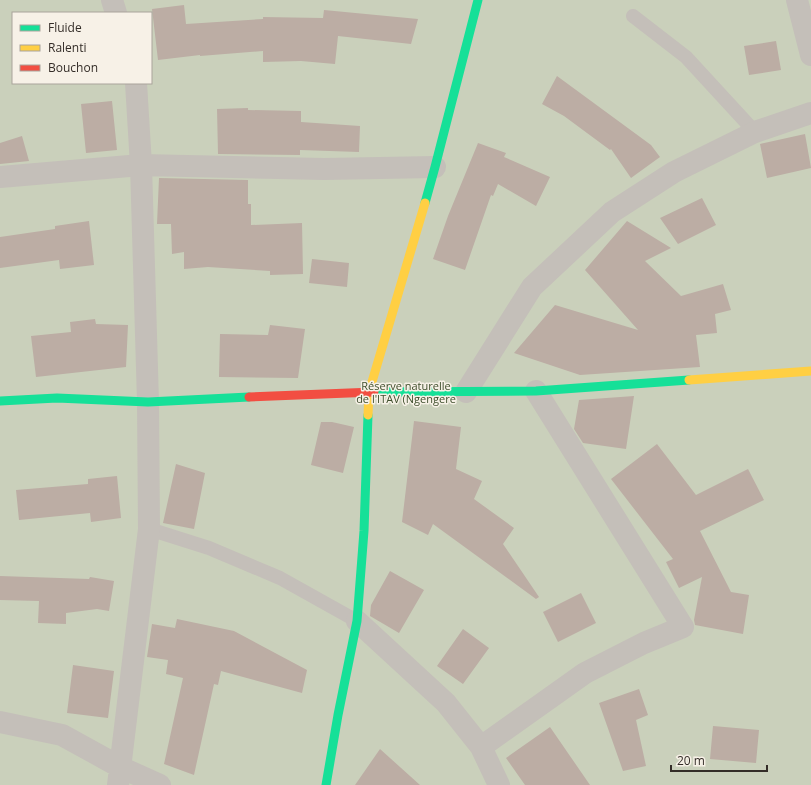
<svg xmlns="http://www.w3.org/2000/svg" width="811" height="785" viewBox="0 0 811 785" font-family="'Open Sans',sans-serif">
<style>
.green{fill:#cad0bb;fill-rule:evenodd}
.building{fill:#bcada4}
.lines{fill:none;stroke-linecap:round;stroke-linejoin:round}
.lane{stroke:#c4bfb9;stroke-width:14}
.street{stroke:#c4bfb9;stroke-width:22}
.fast{stroke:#16e098;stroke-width:9}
.slow{stroke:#ffcf43;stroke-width:9}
.jam{stroke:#f24e42;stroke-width:9}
.labels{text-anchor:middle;stroke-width:3;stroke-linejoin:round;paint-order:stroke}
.park-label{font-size:11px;fill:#40502e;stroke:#f7f1e7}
</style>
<rect width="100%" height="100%" fill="#eae7e0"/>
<!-- green -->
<path class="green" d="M0 0H811V785H0ZM13 13H151V83H13Z"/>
<!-- building -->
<path class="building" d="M184 5 186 24 263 19V17L323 18 324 10 418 19 411 44 338 36 335 64 301 61 263 62V51L200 56V55L158 60 152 9Z
M776 41 781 70 749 75 744 46Z
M557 76 651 145 660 157 631 178 611 149 610 150 564 116 542 104Z
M112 101 117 150 86 153 81 104Z
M248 108V110L301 111V122L360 126 359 152 300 150V155L218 154 217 109Z
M805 134 811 168 767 178 760 144Z
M22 136 29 161 0 164V143Z
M478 143 506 153 504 157 550 177 536 206 498 184 493 196 491 195 465 270 433 259 448 216Z
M159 178 248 180V204H251V225L302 223 303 274 270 275V271L208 267 184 269V252L172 254 171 224H157Z
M702 198 716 225 678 244 660 218Z
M89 221 94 265 60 269 59 260 0 268V237L55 229V226Z
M627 221 671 248 645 261 681 296 723 284 731 310 715 314 717 333 696 335 700 367 580 375 514 353 555 305 638 330 585 270Z
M312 259 349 263 347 287 309 283Z
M95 319 96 324 128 325 126 367 36 377 31 336 71 332 70 322Z
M270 325 305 329 298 378 219 377 220 334 268 335Z
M634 396 626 449 583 443 574 429 579 400Z
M414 421 461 427 456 469 482 481 474 499 514 528 503 544 539 597 536 599 433 524 428 535 402 522Z
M321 422H332L354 427 343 473 311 465Z
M657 444 696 495 748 469 764 500 700 531 731 592 749 595 743 634 695 625 694 620 702 577 679 588 666 562 673 559 611 479Z
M176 464 205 473 194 529 163 523Z
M117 476 121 518 91 522 90 513 19 520 16 490 88 484V479Z
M390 571 424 590 399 633 370 616 371 605Z
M0 576 89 579 90 577 114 581 109 611 97 609 66 613V624L38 623 39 601 0 600Z
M581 593 596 623 558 642 543 612Z
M177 619 234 631 307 670 302 693 221 671 218 685 214 684 194 775 164 764 183 678 166 674 168 660 147 657 152 624 175 628Z
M463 629 489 648 463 684 437 666Z
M73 665 114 671 108 718 67 713Z
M639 689 648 715 636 720 646 766 623 771 599 703Z
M713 726 759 730 756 763 710 759Z
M550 727 590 785H525L506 758Z
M380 749 420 785H355Z"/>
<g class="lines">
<!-- lane -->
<path class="lane" d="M633 16 686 57 755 132
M149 529 209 548 280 578 357 621"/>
<!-- street -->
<path class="street" d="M112 0 116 13
M797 0 811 55
M0 177 141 165 324 169 435 167
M466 392 532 287 612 212 674 172 755 132 811 113
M357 621 446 703 481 747 499 785
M0 722 62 735 120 767 160 785
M481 747 585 673 644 643 683 627 536 391
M118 785 149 529 148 402 141 165 136 83"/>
<!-- fast -->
<path class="fast" d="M425 203 435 167 478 0
M374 392 536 391 689 380
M0 401 57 398 148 402 249 397
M326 785 338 715 357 621 364 531 368 415"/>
<!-- slow -->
<path class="slow" d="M689 380 811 371
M368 415 369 392 425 203"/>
<!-- jam -->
<path class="jam" d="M249 397 374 392"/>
</g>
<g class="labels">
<!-- park labels -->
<g class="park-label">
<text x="406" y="390">Réserve naturelle<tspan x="406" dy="13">de l'ITAV (Ngengere</tspan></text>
</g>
</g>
<!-- legend -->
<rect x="12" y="12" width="140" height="72" fill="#f7f1e7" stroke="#a9a39b"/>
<rect x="20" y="25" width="20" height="6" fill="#16e098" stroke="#a9a39b"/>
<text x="48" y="32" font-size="12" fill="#342d28">Fluide</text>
<rect x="20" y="45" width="20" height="6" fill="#ffcf43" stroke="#a9a39b"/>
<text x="48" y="52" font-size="12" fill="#342d28">Ralenti</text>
<rect x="20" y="65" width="20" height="6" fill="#f24e42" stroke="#a9a39b"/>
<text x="48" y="72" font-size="12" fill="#342d28">Bouchon</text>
<!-- scale -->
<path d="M671 765v6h96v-6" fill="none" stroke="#342d28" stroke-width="2"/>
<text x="677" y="765" font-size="12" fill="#342d28" stroke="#f7f1e7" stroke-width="3" paint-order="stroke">20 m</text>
</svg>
